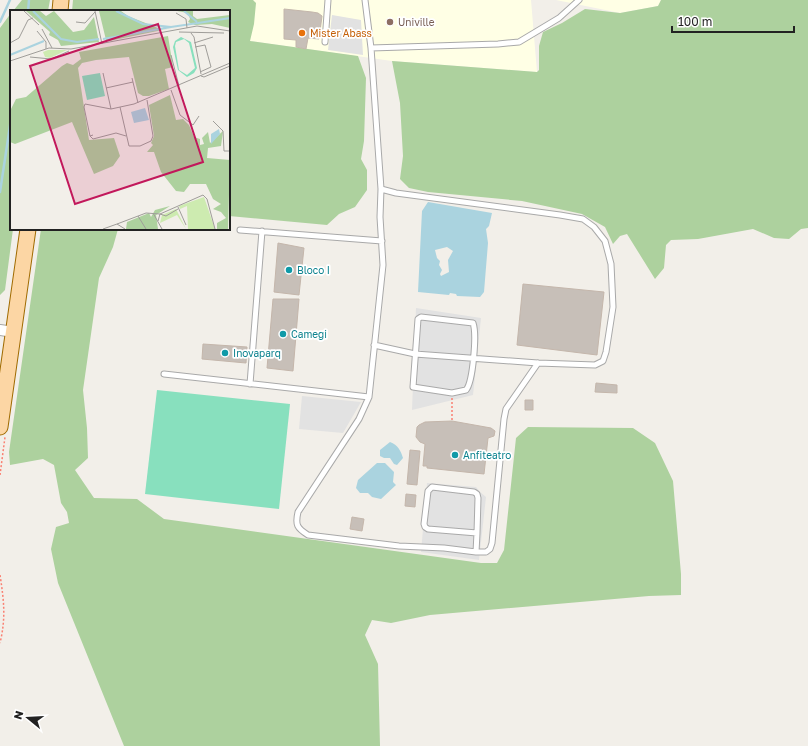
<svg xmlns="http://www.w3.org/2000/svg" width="808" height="746" viewBox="0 0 808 746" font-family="'Golos Text',sans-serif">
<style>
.education{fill:#ffffe5}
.forest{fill:#add19e}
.pitch{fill:#88e0be}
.parking{fill:#e2e2e2}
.water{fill:#aad3df;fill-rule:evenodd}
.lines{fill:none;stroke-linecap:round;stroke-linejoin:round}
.stream{stroke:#aad3df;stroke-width:2.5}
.building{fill:#c7bfb8;stroke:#c4b6ab}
.lane-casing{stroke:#a9a9a9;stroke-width:7}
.street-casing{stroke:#a9a9a9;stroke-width:12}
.primary-casing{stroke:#a06b00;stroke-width:17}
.path{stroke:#fa8072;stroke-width:1.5;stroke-dasharray:2 2;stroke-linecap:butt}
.lane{stroke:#fff;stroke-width:5}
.street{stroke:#fff;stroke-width:10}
.primary{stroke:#fcd6a4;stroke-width:15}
.education-dot{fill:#8d6e63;stroke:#fff;stroke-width:1.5}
.food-dot{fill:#e8710a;stroke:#fff;stroke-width:1.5}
.culture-dot{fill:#0f9aa8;stroke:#fff;stroke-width:1.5}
.labels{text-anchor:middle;stroke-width:3.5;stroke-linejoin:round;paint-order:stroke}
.education-label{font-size:10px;fill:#785e54;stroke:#fff;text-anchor:start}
.food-label{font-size:10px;fill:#c56008;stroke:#fff;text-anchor:start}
.culture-label{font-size:10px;fill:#0d838f;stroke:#fff;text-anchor:start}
.inset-river{fill:none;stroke:#aad3df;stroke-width:2}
.inset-road{fill:none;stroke:#9f9d99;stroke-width:1}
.view{fill:#c2185b;fill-opacity:0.15;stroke:#c2185b;stroke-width:2}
.inset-edge{fill:none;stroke:#222;stroke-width:2}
</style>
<rect width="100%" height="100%" fill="#f2efe9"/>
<!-- education -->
<path class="education" d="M236 0H531L537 72 392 61 250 41Z
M556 0H661L658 6 620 13Z"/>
<!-- forest -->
<path class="forest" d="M22 0H50L48 11H13Z
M73 0H253L256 3 254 24 250 41 358 56 366 78 364 141 361 159 367 170V190L355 207 339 214 327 225 229 216V11H72Z
M661 0H808V228L801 229 789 239 774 238 753 229 698 239 671 240 666 245 664 268 655 279 627 234 620 236 613 244 605 227 582 214 522 201 428 192 409 188 400 179 403 156 400 103 392 61 537 72 539 70V46L543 32 562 23 585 9 620 13 658 6Z
M11 13V229H13L5 290 0 295V28Z
M41 229H118L113 247 99 278 83 390 87 428 88 458 75 470 94 498 137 499 164 519 481 563H497L504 550 516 438 528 427 633 428 655 443 673 481 681 574V595L649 596 430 615 391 623 372 620 365 635 378 664 380 746H124L58 583 51 549 56 527 69 523 67 512 61 503 54 465 43 459 10 465 9 452Z"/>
<!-- pitch -->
<path class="pitch" d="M157 390 290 404 279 509 145 494Z"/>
<!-- parking -->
<path class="parking" d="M332 15 361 20 363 55 328 50Z
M416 308 481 318 473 395 412 410Z
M302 396 361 402 343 433 299 429Z
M427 483 476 487 480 492 486 497 479 560 421 552Z"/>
<!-- water -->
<path class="water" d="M428 202 492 213 489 226 486 229 488 243 484 292 480 297 457 296 456 294 450 293 449 295 418 292 422 211ZM447 247 453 251 448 260 449 272 441 276 440 274 442 270 439 265 440 261 437 258 435 250Z
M390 442C398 445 401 451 403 458L397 465 394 464 390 458H384L380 456V450Z
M377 463H385L394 472 393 482 396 485 381 499 372 497 368 493H360L356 488 358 480Z"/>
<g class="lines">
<!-- stream -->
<path class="stream" d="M28 11 29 0
M0 22 10 0
M0 192 11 119"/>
</g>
<!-- building -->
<path class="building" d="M284 9 312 12 318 13 322 16 319 39 308 38 306 49 296 47V40L284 39Z
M278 243 304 248 299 295 274 292Z
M523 284 604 292 597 355 517 345Z
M273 299H299L293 371 267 368Z
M203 344 247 347 246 363 202 359Z
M596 383 617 385V393L595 392Z
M525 400H533V410H525Z
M452 421 491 428 495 431 494 436 488 438 484 474 427 468V466H423L425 444 420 442 416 437 417 427 419 425 425 422Z
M410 450 420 451 417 485 407 484Z
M406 494 416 495 415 507 405 506Z
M352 517 364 519 362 531 350 529Z"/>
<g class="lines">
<!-- lane casing -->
<g class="lane-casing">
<path id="lane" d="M365 0 371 48 381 189 380 217 383 265 369 397 359 419 298 512C295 525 297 528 308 535L399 546 444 548 476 552 477 533
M325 42 328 0
M371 48 498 44 519 42 559 18 579 0
M240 230 382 241
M421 317 473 323C477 334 473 382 466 390L452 393 413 387 418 319Z
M374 345 415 354 538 363 595 365 603 361 606 352 613 307 611 264 605 241 594 227 583 219 560 215 396 193 381 189
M164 374 369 397
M250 384 262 231
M432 487 474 492 477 494 478 498 477 533 428 529 425 527 424 524 428 491Z
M476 552H486L490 549 492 543 504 419 506 409 538 363"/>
</g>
<!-- street casing -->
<g class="street-casing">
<path id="street" d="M0 330 7 331"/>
</g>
<!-- primary casing -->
<g class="primary-casing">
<path id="primary" d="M60 11 61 0
M0 427 28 229"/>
</g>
<!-- path -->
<path class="path" d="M452 398V421
M0 475 5 437
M0 575C4 601 6 618 0 643"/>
<!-- lane -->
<use href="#lane" class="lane"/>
<!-- street -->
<use href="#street" class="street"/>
<!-- primary -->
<use href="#primary" class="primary"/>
</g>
<!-- markers -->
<circle class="education-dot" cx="390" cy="22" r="4"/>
<circle class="food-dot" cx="302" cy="33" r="4"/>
<g class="culture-dot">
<circle cx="289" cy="270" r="4"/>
<circle cx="283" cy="334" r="4"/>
<circle cx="225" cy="353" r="4"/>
<circle cx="455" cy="455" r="4"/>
</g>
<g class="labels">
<!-- education labels -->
<g class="education-label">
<text x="398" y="26">Univille</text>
</g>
<!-- food labels -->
<g class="food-label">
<text x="310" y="37">Mister Abass</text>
</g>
<!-- culture labels -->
<g class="culture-label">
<text x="297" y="274">Bloco I</text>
<text x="291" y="338">Camegi</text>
<text x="233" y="357">Inovaparq</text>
<text x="463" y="459">Anfiteatro</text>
</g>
</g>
<!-- overview -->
<g transform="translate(10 10)">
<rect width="220" height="220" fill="#f2efe9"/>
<path d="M38 40H57L40 48 35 47 33 42ZM194 187 205 219H178L177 196 170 199 169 196ZM166 199 176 219 167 205 150 213 152 205Z" fill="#cdebb0"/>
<path d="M16 1H30L36 6 44 1 63 22 74 20 84 7 89 32 51 36 48 30 39 25 40 22ZM89 1H111L118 6 153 20 162 18 99 31 96 30ZM167 1H183V6L187 9 220 5V18L202 14 185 15 178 12 180 9 178 3ZM158 26 163 57 155 59 159 79 139 86H133L128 83 119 47 86 50 72 53 68 58 79 130 104 128 110 146 103 156 84 164 62 112 5 134 0 132V101L6 89 16 87 52 56 57 53 63 55 71 49 69 42ZM160 85 166 110 173 109 179 115 184 127 190 129V135L194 134 192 128 198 122 200 133 213 121 211 136 198 138 197 148 220 150 218 219H207V213L216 208 211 202 203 199 211 194 203 189 196 174H180L174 182 166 181 151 162 144 142H137L143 135 141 133 144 126 139 95ZM160 196 146 205 148 219H116L117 212 139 203 141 207 145 200Z" fill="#add19e"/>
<path d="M171 27 181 32 187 58 184 63 177 67 168 60 163 37 165 31ZM174 29 179 33 185 58 177 65 169 60 165 36 166 32ZM90 63 95 86 77 90 72 66Z" fill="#88e0be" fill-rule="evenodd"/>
<path d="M135 98 139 110 124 113 121 102ZM209 119 210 124 201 134V124Z" fill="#aad3df"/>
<path class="inset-river" d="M23 1 51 29 67 32 89 29M106 1 133 14 161 17 188 13M174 1 187 12M188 13 220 8M93 29 161 17M0 45 34 31"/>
<path class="inset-road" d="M14 1 29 15M85 1 92 34M166 3 176 9 177 18M66 12 75 13 85 2M32 19 42 38M27 21 36 32V39M169 22 214 23M181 23 184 27 191 64M0 33 9 28 18 10 23 8M184 33 203 27M185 37 195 35 201 57 190 62M161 45 169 76M20 47 41 49 59 41M0 51 39 38 61 39 187 16 220 21M93 63 101 99M191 66 194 67 220 56M122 68 128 93M96 78 123 72M161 80 170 105 183 115 189 106M110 97 119 136H130L141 131 143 126 137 90M203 111 213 121 214 141H220M83 125 80 126 74 97 75 94 101 99 124 94 220 53M80 126 83 129 106 123 116 126M168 197 176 215M143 203 152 219M128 206 136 219M148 211 150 204 156 206 168 199M107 214 136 203 150 204 193 185 197 189 205 219M93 219 107 214 115 219"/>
<path class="view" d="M148 14 193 152 65 194 20 56Z"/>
<rect width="220" height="220" class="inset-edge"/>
</g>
<!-- north arrow -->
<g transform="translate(28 718) rotate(288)" stroke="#ffffff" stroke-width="3" paint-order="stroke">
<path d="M0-3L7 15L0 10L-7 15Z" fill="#222222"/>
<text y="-6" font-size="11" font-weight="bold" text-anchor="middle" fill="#222222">N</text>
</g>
<!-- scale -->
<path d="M672 26v6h122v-6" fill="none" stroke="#222222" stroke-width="2"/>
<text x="678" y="26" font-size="12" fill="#222222" stroke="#ffffff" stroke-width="3" paint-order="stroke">100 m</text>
</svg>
